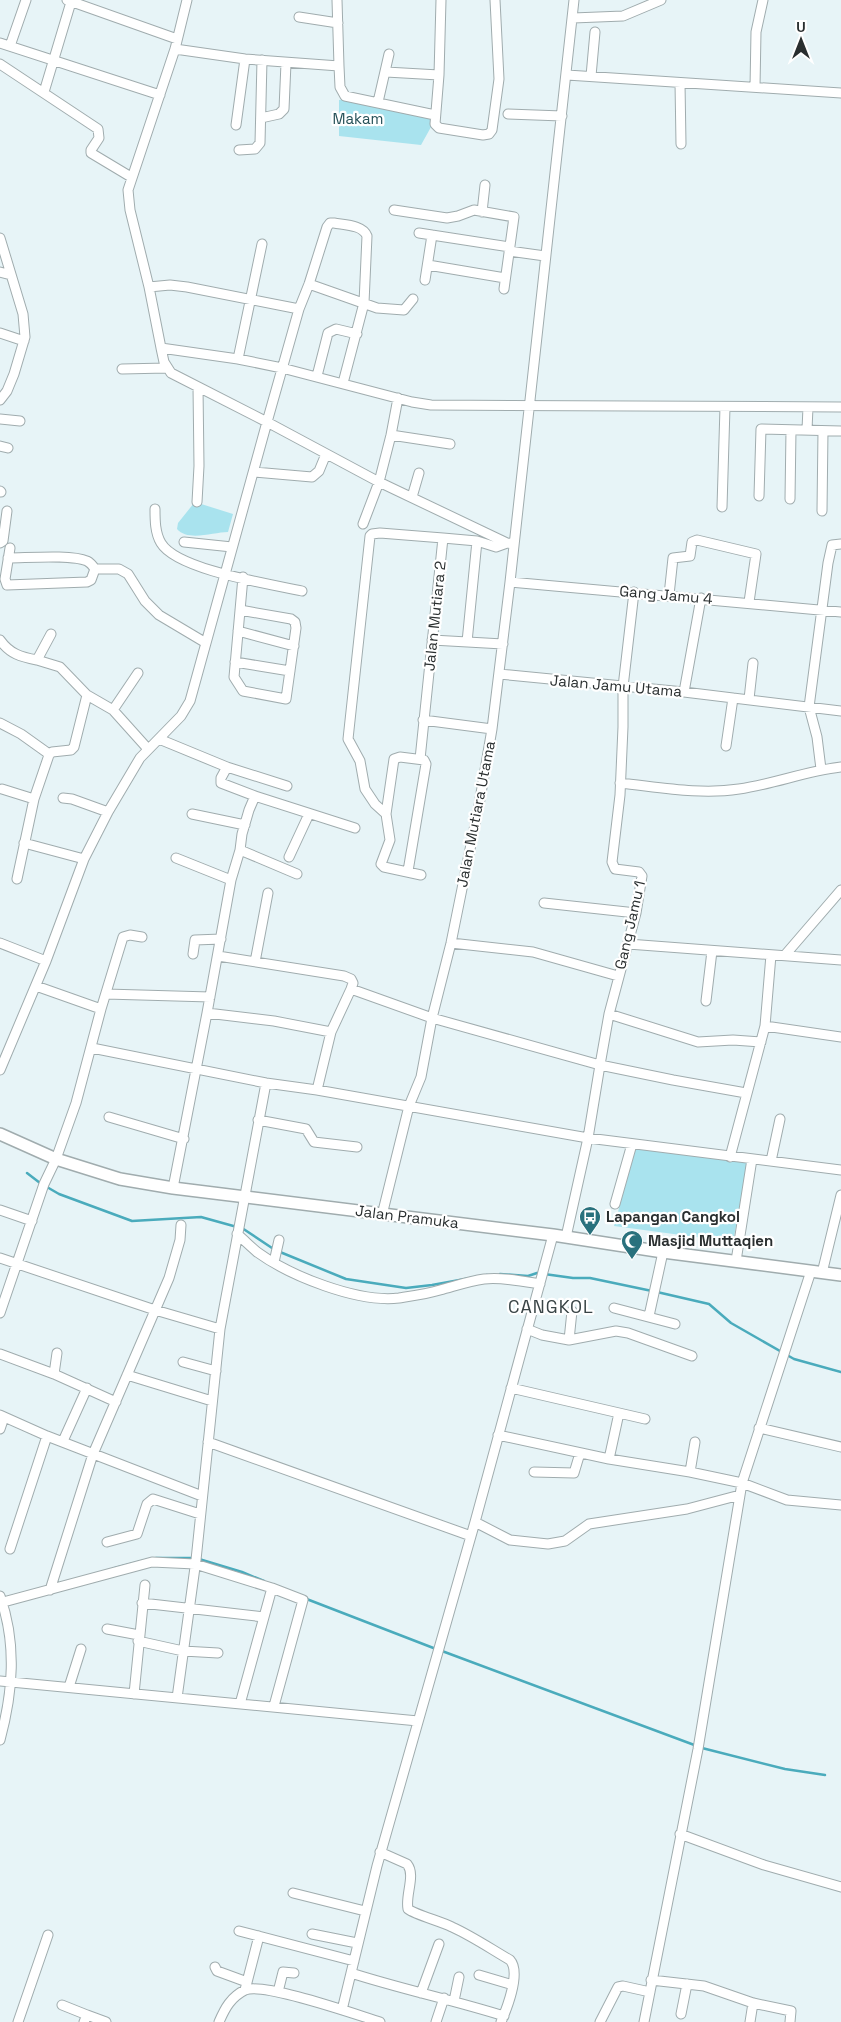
<svg xmlns="http://www.w3.org/2000/svg" width="841" height="2022" viewBox="0 0 841 2022" font-family="'Space Grotesk',sans-serif">
<style>
.green{fill:#a9e3ee}
.lines{fill:none;stroke-linecap:round;stroke-linejoin:round}
.stream{stroke:#4aabbc;stroke-width:2.5}
.minor-casing{stroke:#a0acae;stroke-width:11}
.major-casing{stroke:#a0acae;stroke-width:14}
.minor{stroke:#fff;stroke-width:9}
.major{stroke:#fff;stroke-width:11}
.labels{text-anchor:middle;stroke-width:4.5;stroke-linejoin:round;paint-order:stroke}
.park-label{font-size:15px;fill:#265158;stroke:#fff}
.street-label{font-size:15px;fill:#292e2f;stroke:#fff}
.poi-label{font-size:15px;font-weight:bold;fill:#292e2f;stroke:#fff;text-anchor:start}
.quarter-label{font-size:18px;letter-spacing:1px;fill:#394446;stroke:#fff}
</style>
<rect width="100%" height="100%" fill="#e7f4f7"/>
<!-- green -->
<path class="green" d="M349 98 432 117 431 127 421 145 339 136V100Z
M194 503H198L233 514 228 532C214 532 188 542 177 529L178 523Z
M636 1148 748 1162 733 1242 614 1226Z"/>
<g class="lines">
<!-- stream -->
<path class="stream" d="M27 1173 40 1183 59 1194 132 1221 201 1217 237 1227
M242 1228 275 1250
M280 1252 346 1279 406 1288 432 1285 487 1275
M500 1274 528 1276 537 1273 573 1278H590L652 1291
M657 1292 709 1304 731 1323 794 1359 841 1372
M156 1558H193
M199 1559 242 1572 264 1581
M115 1568 146 1560
M304 1598 436 1649
M442 1651 697 1746
M702 1748 785 1769 825 1775"/>
<!-- minor casing -->
<g class="minor-casing">
<path id="minor" d="M67 0 177 39
M187 0 175 49 128 190 130 210 149 287 161 348 238 359 282 368 412 402 431 405 841 407
M441 0 439 75 435 124 439 128 483 135 489 134 492 130 499 79 495 0
M299 17 338 23
M573 18 623 16 661 0
M0 43 160 95
M10 46 26 0
M175 49 245 59 339 66 337 0
M0 64 98 129 99 138 91 150V153L131 177
M339 66 340 87 345 96 435 115
M386 72 439 75
M567 75 841 93
M591 76 595 32
M680 83 681 144
M755 87 756 32 763 0
M44 92 71 2
M378 102 389 54
M508 114 562 116
M261 118 279 114 284 109 286 63
M236 125 245 59
M239 150 255 149 260 143 262 60
M394 210 447 218 458 216 474 210 514 217 504 289
M482 212 485 185
M419 233 510 247
M0 238 23 314 25 337 14 374 7 391 0 400
M509 251 545 256
M428 265 505 278
M0 272 11 275
M425 280 432 235
M309 284 377 308 404 310 413 299
M149 287 170 285 187 287 299 309
M0 333 24 341
M161 348 164 362 171 373 267 422 299 309 309 284 327 227 330 223H334C345 225 363 225 367 236L364 303 343 383
M238 359 262 244
M122 369 166 368
M317 376 328 333 336 329 357 334
M0 419 20 421
M807 430 808 407
M391 435 450 444
M0 446 8 448
M254 472 312 477 319 471 326 454
M0 491 1 492
M759 496 761 429 841 431
M412 497 419 473
M790 499 791 430
M197 502 199 466 198 387
M722 507 725 407
M155 509C155 520 155 533 161 543 177 570 270 584 302 591
M822 511 823 431
M363 524 379 482 391 435 398 398
M184 542 232 547
M0 543 3 541 7 511
M10 548 5 579 7 585 87 582 91 580 95 569
M8 558C27 558 71 554 87 561 91 563 93 566 95 569H119L128 574 145 601 159 615 206 643
M510 582 841 612
M634 592 623 687V727L620 795 612 862 615 869 639 872 642 876 636 913 609 1014 600 1065 673 1080 746 1093
M669 595 673 558 690 556 692 542 697 540 756 554 749 602
M240 610 291 619 295 622 296 628 286 699 243 691 234 677 243 577
M238 631 294 646
M0 640C10 654 21 657 37 660
M432 640 503 644
M467 642 477 541
M235 662 290 671
M499 674 684 692 841 711
M684 692 701 598
M87 695 113 710 148 749
M749 699 753 663
M113 710 138 673
M423 720 492 729
M0 723 21 734 49 754
M159 739 227 767 221 778V783L255 796
M726 746 733 698
M420 759 443 538 477 541 496 547 507 543
M227 767 287 786
M821 769 817 737 809 707 828 563 832 545 841 544
M620 783C659 787 700 795 739 789 774 784 806 771 841 767
M2 789 34 799
M63 798 72 799 108 812
M192 814 245 825
M386 814 394 759 400 757 424 760 426 764 408 871
M24 843 84 859
M240 850 297 874
M289 857 309 814
M176 858 231 880
M421 875 384 867 381 864 390 840 386 814 375 804 365 789 360 761 348 739 370 536 372 534 380 533 443 538
M17 879 34 799 49 755 52 752 71 750 74 747 87 695 60 667 37 660 51 634
M544 903 636 913
M0 943 46 961
M451 943 533 952 618 976
M628 944 841 960
M193 954 195 940 221 939
M785 955 841 890
M218 956 344 976 351 979 353 983 351 989 331 1032
M255 962 268 893
M36 986 101 1009
M351 989 432 1018 600 1065 588 1138 566 1237
M106 994 210 997
M706 1001 712 951
M207 1013 231 880 240 850 242 834 249 810 255 796 355 828
M609 1014 698 1042 733 1040 761 1042
M765 1026 841 1037
M92 1048 266 1083 317 1090 588 1138 841 1170
M0 1070 46 961 84 859 108 812 140 758 181 716 190 701 267 422 379 482 507 543 514 544
M109 1117 184 1139
M258 1120 306 1129 314 1142 357 1147
M730 1157 765 1026 771 955
M771 1161 780 1119
M173 1188 207 1013 274 1021 331 1032 317 1090
M615 1204 632 1144
M0 1210 32 1221
M382 1215 409 1106 421 1077 432 1018 451 943 479 805 492 729 510 582 574 0
M237 1234C244 1240 250 1246 257 1252 290 1276 358 1303 399 1298 412 1296 427 1294 440 1290 455 1286 469 1281 484 1279 502 1277 522 1281 540 1284
M0 1258 155 1310 220 1329
M736 1261 752 1159
M274 1262 279 1240
M822 1273 841 1195
M614 1308 675 1324
M0 1313 44 1184 56 1159 76 1103 101 1009 123 937 130 935 142 937
M649 1316 663 1252
M527 1329 542 1335 569 1340 616 1331 628 1333 692 1356
M569 1340 572 1311
M0 1354 54 1374 116 1402
M183 1362 216 1371
M54 1374 57 1353
M127 1375 212 1401
M511 1388 645 1419
M0 1415 47 1436 202 1496
M759 1428 841 1447
M0 1429 4 1417
M498 1435 609 1459 690 1472 742 1483 787 1500 841 1505
M63 1441 87 1388
M208 1442 471 1536
M609 1459 619 1413
M534 1472 574 1473 580 1453
M690 1472 695 1442
M475 1522 510 1540 548 1544 565 1541 589 1524 687 1509 740 1495
M107 1542 137 1534 147 1504 153 1499 200 1514
M10 1549 47 1436
M50 1590 93 1454 169 1278 180 1240 181 1225
M0 1596C17 1644 13 1692 0 1740
M0 1603 152 1562 195 1564 272 1588 303 1600 274 1706
M142 1603 264 1617
M107 1629 139 1635
M138 1641 183 1651 218 1653
M0 1681 418 1721
M69 1687 81 1649
M134 1694 145 1585
M177 1698 196 1560 220 1329 266 1083
M240 1704 272 1588
M680 1834 764 1865 841 1887
M380 1852 407 1864C416 1875 405 1895 408 1909 416 1915 440 1921 452 1927 472 1936 491 1949 510 1960 521 1972 507 2008 501 2022
M293 1893 365 1911
M239 1931 354 1961
M312 1934 357 1943
M215 1967 217 1971 247 1982
M351 1973C401 1989 453 2000 504 2016
M479 1975 513 1985
M651 1980 704 1986 753 2003 791 2011 790 2022
M245 1990 259 1936
M278 1992 283 1972 294 1973
M421 1993 439 1944
M454 2001 459 1977
M62 2005 87 2015
M342 2010 377 1866 475 1522 553 1235
M681 2014 687 1984
M18 2022 48 1935
M84 2022 87 2015 106 2022
M219 2022C225 2008 231 1997 245 1990 264 1982 357 2015 380 2022
M436 2022 444 1998
M600 2022 618 1987 623 1986 650 1992
M644 2022 698 1749 742 1483 811 1271
M750 2022 753 2003"/>
</g>
<!-- major casing -->
<g class="major-casing">
<path id="major" d="M0 1134 56 1159 120 1179 173 1188 553 1235 663 1252 841 1275"/>
</g>
<!-- minor -->
<use href="#minor" class="minor"/>
<!-- major -->
<use href="#major" class="major"/>
</g>
<!-- icons -->
<defs>
<g id="bus-pin" transform="scale(1.125)"><path d="M0 17L-7.5 6A9.5 9.5 0 1 1 7.5 6Z" fill="#29717d" stroke="#fff"/><path d="M-5-6H5V4H4V6H2V4H-2V6H-4V4H-5ZM-3.5-4V0h7V-4ZM-3.5 1.2v1.5H-2V1.2ZM2 1.2v1.5H3.5V1.2Z" fill="#fff"/></g>
<g id="mosque-pin" transform="scale(1.125)"><path d="M0 17L-7.5 6A9.5 9.5 0 1 1 7.5 6Z" fill="#29717d" stroke="#fff"/><path d="M3.5-4.9A6 6 0 1 0 3.5 4.9A5 5 0 1 1 3.5-4.9Z" fill="#fff"/></g>
</defs>
<g fill-rule="evenodd">
<use href="#bus-pin" x="590" y="1217"/>
<use href="#mosque-pin" x="632" y="1241"/>
</g>
<g class="labels">
<!-- park labels -->
<g class="park-label">
<text x="358" y="124">Makam</text>
</g>
<!-- street labels -->
<g class="street-label">
<text transform="translate(666 595) rotate(5)" y="5">Gang Jamu 4</text>
<text transform="translate(435 616) rotate(-84)" y="5">Jalan Mutiara 2</text>
<text transform="translate(616 686) rotate(5)" y="5">Jalan Jamu Utama</text>
<text transform="translate(476 814) rotate(-79)" y="5">Jalan Mutiara Utama</text>
<text transform="translate(630 925) rotate(-77)" y="5">Gang Jamu 1</text>
<text transform="translate(407 1217) rotate(7)" y="5">Jalan Pramuka</text>
</g>
<!-- poi labels -->
<g class="poi-label">
<text x="606" y="1222">Lapangan Cangkol</text>
<text x="648" y="1246">Masjid Muttaqien</text>
</g>
<!-- quarter labels -->
<g class="quarter-label">
<text x="551" y="1313">CANGKOL</text>
</g>
</g>
<!-- north arrow -->
<g transform="translate(801 40)" stroke="#ffffff" stroke-width="4" paint-order="stroke">
<path d="M0-4L9 19L0 12L-9 19Z" fill="#292e2f"/>
<text y="-8" font-size="14" font-weight="bold" text-anchor="middle" fill="#292e2f">U</text>
</g>
</svg>
